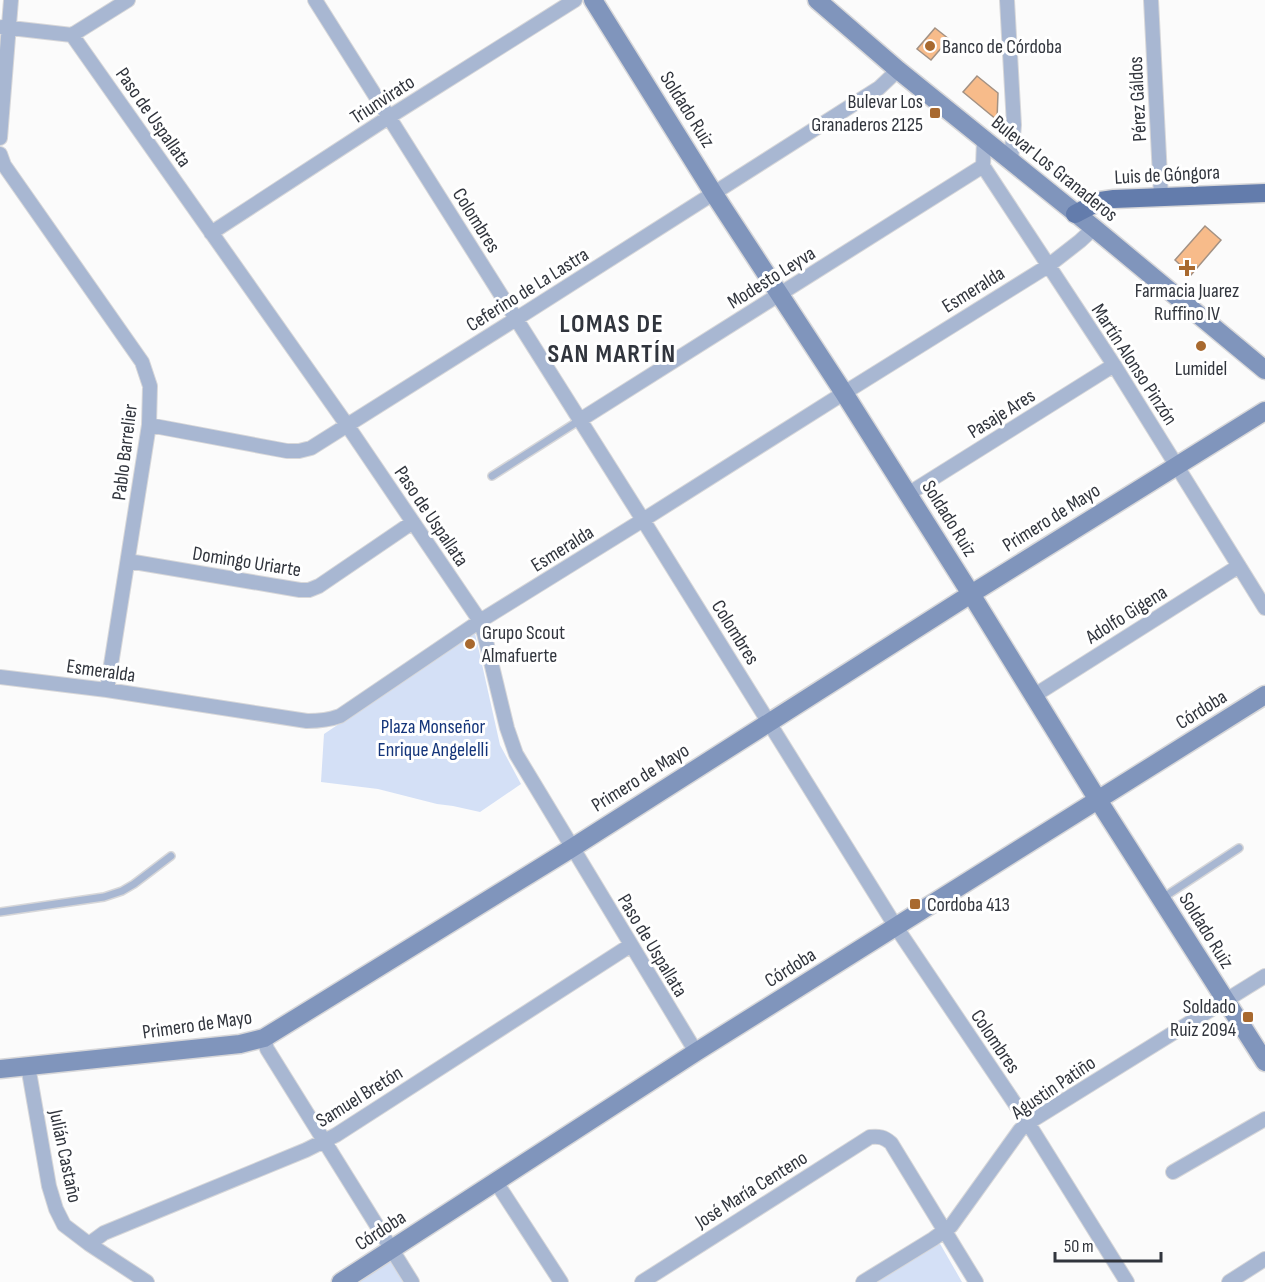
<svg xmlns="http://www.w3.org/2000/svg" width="1265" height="1282" viewBox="0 0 1265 1282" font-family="'Sofia Sans Condensed',sans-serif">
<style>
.green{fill:#d4e0f6}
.building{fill:#f7bb8a;stroke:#a39183;stroke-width:1.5}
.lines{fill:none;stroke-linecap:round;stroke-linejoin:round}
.lane-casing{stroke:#d7d7d9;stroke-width:10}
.street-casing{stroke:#d7d7d9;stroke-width:16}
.secondary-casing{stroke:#d7d7d9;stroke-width:21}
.primary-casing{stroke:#d7d7d9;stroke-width:21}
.lane{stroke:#a8b7d2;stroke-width:7}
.street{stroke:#a8b7d2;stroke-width:14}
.secondary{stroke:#8095bc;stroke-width:18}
.primary{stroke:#637cac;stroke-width:18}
.poi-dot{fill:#a8692f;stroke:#fff;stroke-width:2}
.labels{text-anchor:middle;stroke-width:6;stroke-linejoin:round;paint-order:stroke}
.poi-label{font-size:20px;fill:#31353d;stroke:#fff;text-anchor:start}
.street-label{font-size:20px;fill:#31353d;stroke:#fff}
.park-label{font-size:20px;fill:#14357a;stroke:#fff}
.district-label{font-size:26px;font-weight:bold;letter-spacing:1.5px;fill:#31353d;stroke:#fff}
</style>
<rect width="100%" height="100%" fill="#fbfbfb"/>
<!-- green -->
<path class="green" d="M475 633 500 745 521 784 480 812 453 806 437 804 378 789 321 782 324 734Z
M939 1242 962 1282H876Z
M391 1261 403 1282H359Z"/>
<!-- building -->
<path class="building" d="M935 28 949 39 931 60 917 49Z
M977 76 998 93 997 120 963 92Z
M1205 226 1221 240 1191 275 1175 260Z"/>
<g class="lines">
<!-- lane casing -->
<g class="lane-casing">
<path id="lane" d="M492 476 580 420
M1161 899 1239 848
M0 912 104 897 122 891 134 884 171 856"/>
</g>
<!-- street casing -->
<g class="street-casing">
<path id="street" d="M315 0 643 520 896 927 1028 1123 1127 1282
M1007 0 1014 125 1011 161
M1151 0 1161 196
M2 27 72 35 128 0
M72 35 347 425 480 621 484 633 507 728 516 754 696 1052
M0 138 11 0
M984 140 983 166 1114 365 1265 608
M0 154 4 165 142 362 150 386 149 425 107 690
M211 233 389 117 575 0
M580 420 983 166
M149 425 287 451H299L311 448 516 319 879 88 898 70
M908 494 1114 365
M128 561 300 590H309L319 586 413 522
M0 677 107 690 307 721C319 721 329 720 340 716L480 621 643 520 844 393 1048 266 1080 241 1094 228
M1035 695 1239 566
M264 1038 267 1049 412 1282
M28 1066 49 1186 56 1209 64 1225 89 1244 147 1282
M1173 1172 1265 1119
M496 1182 561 1282
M89 1244 104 1233 306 1150 336 1135 631 945
M642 1282 870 1137C879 1136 884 1137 891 1143L976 1282
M863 1282 933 1239 951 1226 1020 1130 1028 1123 1265 976
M1229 1282 1265 1259"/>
</g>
<!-- secondary casing -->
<g class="secondary-casing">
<path id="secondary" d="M593 0 714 194 844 393 971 594 1098 800 1265 1062
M817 0 898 70 1094 228 1265 370
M0 1069 240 1044 264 1038 572 848 971 594 1265 411
M341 1282 696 1052 1265 695"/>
</g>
<!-- primary casing -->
<g class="primary-casing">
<path id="primary" d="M1075 214 1100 201 1114 199 1265 193"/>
</g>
<!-- lane -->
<use href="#lane" class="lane"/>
<!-- street -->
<use href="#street" class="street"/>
<!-- secondary -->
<use href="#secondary" class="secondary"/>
<!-- primary -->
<use href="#primary" class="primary"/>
</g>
<!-- markers -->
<g class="poi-dot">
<circle cx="930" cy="46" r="6"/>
<rect x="929" y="107" width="12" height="12" rx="3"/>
<path d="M1184 259h6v6h6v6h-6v6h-6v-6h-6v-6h6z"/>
<circle cx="1201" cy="346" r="6"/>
<circle cx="470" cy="644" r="6"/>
<rect x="909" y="898" width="12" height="12" rx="3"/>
<rect x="1242" y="1011" width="12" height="12" rx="3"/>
</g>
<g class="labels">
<!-- poi labels -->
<g class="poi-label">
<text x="942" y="53">Banco de Córdoba</text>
<text x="923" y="108" text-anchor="end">Bulevar Los<tspan x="923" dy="23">Granaderos 2125</tspan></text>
<text x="1187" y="297" text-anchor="middle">Farmacia Juarez<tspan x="1187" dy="23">Ruffino IV</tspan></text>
<text x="1201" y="375" text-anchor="middle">Lumidel</text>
<text x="482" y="639">Grupo Scout<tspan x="482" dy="23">Almafuerte</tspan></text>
<text x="927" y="911">Cordoba 413</text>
<text x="1236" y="1013" text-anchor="end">Soldado<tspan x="1236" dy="23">Ruiz 2094</tspan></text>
</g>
<!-- street labels -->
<g class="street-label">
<text transform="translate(382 99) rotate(-33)" y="7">Triunvirato</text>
<text transform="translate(1137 99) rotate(-93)" y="7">Pérez Gáldos</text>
<text transform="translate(688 109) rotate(58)" y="7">Soldado Ruiz</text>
<text transform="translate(154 117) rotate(55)" y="7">Paso de Uspallata</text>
<text transform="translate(1055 168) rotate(39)" y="7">Bulevar Los Granaderos</text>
<text transform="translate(1167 174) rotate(-3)" y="7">Luis de Góngora</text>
<text transform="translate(477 220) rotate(58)" y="7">Colombres</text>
<text transform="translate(771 277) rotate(-32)" y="7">Modesto Leyva</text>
<text transform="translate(527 289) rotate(-32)" y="7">Ceferino de La Lastra</text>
<text transform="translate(973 289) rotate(-32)" y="7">Esmeralda</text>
<text transform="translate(1135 364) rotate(57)" y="7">Martín Alonso Pinzón</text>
<text transform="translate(1001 413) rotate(-32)" y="7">Pasaje Ares</text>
<text transform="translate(124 452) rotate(-83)" y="7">Pablo Barrelier</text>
<text transform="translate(432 516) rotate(56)" y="7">Paso de Uspallata</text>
<text transform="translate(1051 517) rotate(-32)" y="7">Primero de Mayo</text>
<text transform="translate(950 518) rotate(58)" y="7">Soldado Ruiz</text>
<text transform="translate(562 548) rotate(-32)" y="7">Esmeralda</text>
<text transform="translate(247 561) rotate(9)" y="7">Domingo Uriarte</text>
<text transform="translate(1126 614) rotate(-32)" y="7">Adolfo Gigena</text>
<text transform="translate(736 632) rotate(58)" y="7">Colombres</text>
<text transform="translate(101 670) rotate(8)" y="7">Esmeralda</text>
<text transform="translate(1201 709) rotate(-32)" y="7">Córdoba</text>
<text transform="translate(640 777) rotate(-32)" y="7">Primero de Mayo</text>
<text transform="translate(1207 930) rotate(58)" y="7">Soldado Ruiz</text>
<text transform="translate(653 945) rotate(59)" y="7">Paso de Uspallata</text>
<text transform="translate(790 967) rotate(-32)" y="7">Córdoba</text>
<text transform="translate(197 1024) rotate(-8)" y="7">Primero de Mayo</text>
<text transform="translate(996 1041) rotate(56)" y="7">Colombres</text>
<text transform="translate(1053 1087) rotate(-34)" y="7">Agustin Patiño</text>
<text transform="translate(359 1096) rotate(-32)" y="7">Samuel Bretón</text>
<text transform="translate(66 1156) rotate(78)" y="7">Julián Castaño</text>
<text transform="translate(751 1189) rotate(-32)" y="7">José María Centeno</text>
<text transform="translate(380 1230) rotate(-33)" y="7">Córdoba</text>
</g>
<!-- park labels -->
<g class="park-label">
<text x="433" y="733">Plaza Monseñor<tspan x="433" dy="23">Enrique Angelelli</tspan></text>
</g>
<!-- district labels -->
<g class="district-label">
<text x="612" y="332">LOMAS DE<tspan x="612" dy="30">SAN MARTÍN</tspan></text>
</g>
</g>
<!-- scale -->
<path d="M1055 1252v9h106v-9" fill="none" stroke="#31353d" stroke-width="3"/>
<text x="1064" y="1252" font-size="18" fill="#31353d" stroke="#ffffff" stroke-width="4.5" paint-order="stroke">50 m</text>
</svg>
